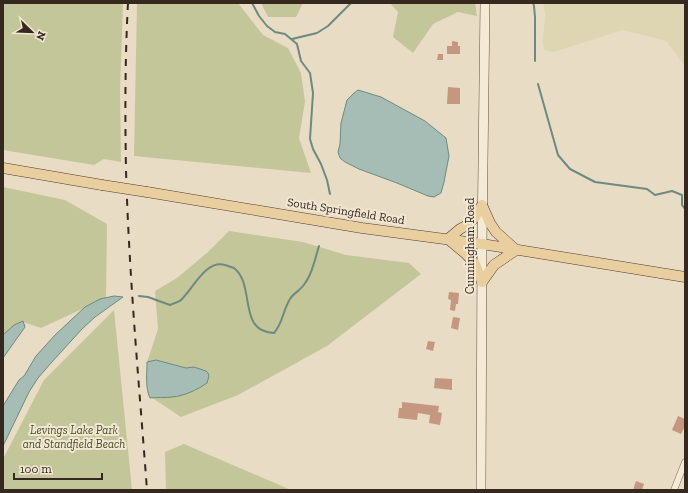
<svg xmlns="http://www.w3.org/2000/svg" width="688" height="493" viewBox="0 0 688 493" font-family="'Zilla Slab',serif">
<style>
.farmland{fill:#ded5b2}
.green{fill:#c3c699}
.water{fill:#a5bdb5;stroke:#6d8a81}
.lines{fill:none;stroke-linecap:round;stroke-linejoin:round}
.stream{stroke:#6d8a81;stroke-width:2}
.building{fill:#c4977e}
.minor-casing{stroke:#826e5c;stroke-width:7}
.secondary-casing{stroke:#64503f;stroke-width:10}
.primary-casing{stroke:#503d30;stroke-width:11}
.minor{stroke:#f5ead6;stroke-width:6}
.secondary{stroke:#f5ead6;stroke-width:9}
.primary{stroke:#e9ce9f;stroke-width:10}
.rail{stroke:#34281f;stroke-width:2;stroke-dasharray:7 7;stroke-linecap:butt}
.primary-bridge-casing{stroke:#503d30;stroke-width:11;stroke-linecap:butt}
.primary-bridge{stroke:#e9ce9f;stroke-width:10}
.labels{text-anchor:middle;stroke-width:4;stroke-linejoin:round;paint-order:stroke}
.street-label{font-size:12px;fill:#34281f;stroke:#f2e7d3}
.park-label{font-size:12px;font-style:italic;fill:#464e27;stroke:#f2e7d3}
</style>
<rect width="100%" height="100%" fill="#e9dcc4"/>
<!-- farmland -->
<path class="farmland" d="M543 3H685V66L666 41 623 30 554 52 544 50 543 40 545 14Z"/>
<!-- green -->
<path class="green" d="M3 3H123L120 91 121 162 104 159 94 165 3 150Z
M137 3H238L263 35 288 48 301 73 305 102 299 138 311 173 134 156Z
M261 3H303L296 17H268Z
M390 3H475L477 16 458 12 433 24 413 53 393 37 398 12Z
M3 187 65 200 107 224 106 298 41 328 23 322 3 336Z
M229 231 303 242 346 255 409 263 421 274 327 346 238 395 181 417 148 395 147 362 158 329 155 291 177 278 208 252Z
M114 310 132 490H3V459L44 380Z
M184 444 291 490H166L165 452Z"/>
<!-- water -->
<path class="water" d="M358 90 381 97 425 121 446 138 449 156 444 182 441 193 434 197 428 196 397 183 359 169 345 162 340 158 338 152 340 144 341 123 347 100 353 94Z
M114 296 123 297 95 317 82 329 51 363 38 378 29 392 3 446V406L19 380 24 376 36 356 55 335 85 307 100 299Z
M23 321 25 327 3 358V335L14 325Z
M156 360 186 368 194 367 206 371 208 373 209 376 207 383C197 390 184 396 172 397 164 398 157 397 150 398 145 387 147 374 147 362Z"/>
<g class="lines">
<!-- stream -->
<path class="stream" d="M252 3 259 16 267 26 275 32 285 34 297 44 301 61 310 73 313 93 310 139 313 149 321 164 327 180 330 194
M533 3 534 6 535 17V61
M292 39 317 33 328 26 351 3
M538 84 558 155 570 169 595 182 647 189 655 195 672 191 682 195V205L685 209
M139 296 148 297 170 305C174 303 179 302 181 300 193 289 206 259 225 265 228 266 231 267 234 268 256 285 237 332 274 333 283 323 283 310 290 299 293 294 299 291 303 286 312 275 315 259 319 246"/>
</g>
<!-- building -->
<path class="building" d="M452 41 458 42V46H460V54H447V46H452Z
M438 54H443V60H437Z
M448 87 460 88V104H447Z
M449 292 459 293 458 304H456L455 311 450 310 451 300 448 299Z
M453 317 460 318 458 330 451 328Z
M428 341 435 342 433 351 426 349Z
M435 378 452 379V390L434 388Z
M402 402 439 406 438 412 442 413 440 425 429 423 430 415 418 413 417 420 398 418 399 408H402Z
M678 416 685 419V426L681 434 672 430Z
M636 481 644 484 642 490H633Z"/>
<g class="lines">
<!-- minor casing -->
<g class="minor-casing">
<path id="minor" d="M674 490 685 462"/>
</g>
<!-- secondary casing -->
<g class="secondary-casing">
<path id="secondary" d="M481 490 482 244 485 3"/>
</g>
<!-- primary casing -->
<g class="primary-casing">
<path id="primary" d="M3 168 102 185
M147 192 362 228 482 244 685 277
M482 205 490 223 496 232 516 250
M482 282 475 264 466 254 448 239 460 229 469 224 475 217 482 205
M482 282 494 265 516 250"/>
</g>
<!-- minor -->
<use href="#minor" class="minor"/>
<!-- secondary -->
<use href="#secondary" class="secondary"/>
<!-- primary -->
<use href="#primary" class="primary"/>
<!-- rail -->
<path class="rail" d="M128 3C125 58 125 114 126 170 129 276 139 383 147 490"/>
<!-- primary-bridge casing -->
<g class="primary-bridge-casing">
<path id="primary-bridge" d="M102 185 147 192"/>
</g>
<!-- primary-bridge -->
<use href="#primary-bridge" class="primary-bridge"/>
</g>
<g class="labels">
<!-- street labels -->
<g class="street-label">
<text transform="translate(346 211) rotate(9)" y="4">South Springfield Road</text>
<text transform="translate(470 246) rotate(-90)" y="4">Cunningham Road</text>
</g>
<!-- park labels -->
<g class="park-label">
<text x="74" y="434">Levings Lake Park<tspan x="74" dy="14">and Standfield Beach</tspan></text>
</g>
</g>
<!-- border -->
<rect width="688" height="493" fill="none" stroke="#34281f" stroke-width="8"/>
<!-- north arrow -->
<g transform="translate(32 32) rotate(113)" stroke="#f2e7d3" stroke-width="3" paint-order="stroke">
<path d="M0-3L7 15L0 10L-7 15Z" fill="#34281f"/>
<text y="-6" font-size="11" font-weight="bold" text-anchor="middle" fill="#34281f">N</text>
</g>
<!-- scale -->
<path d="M14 473v6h88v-6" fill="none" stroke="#34281f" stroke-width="2"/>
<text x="20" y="473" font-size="12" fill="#34281f" stroke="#f2e7d3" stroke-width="3" paint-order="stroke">100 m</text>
</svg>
